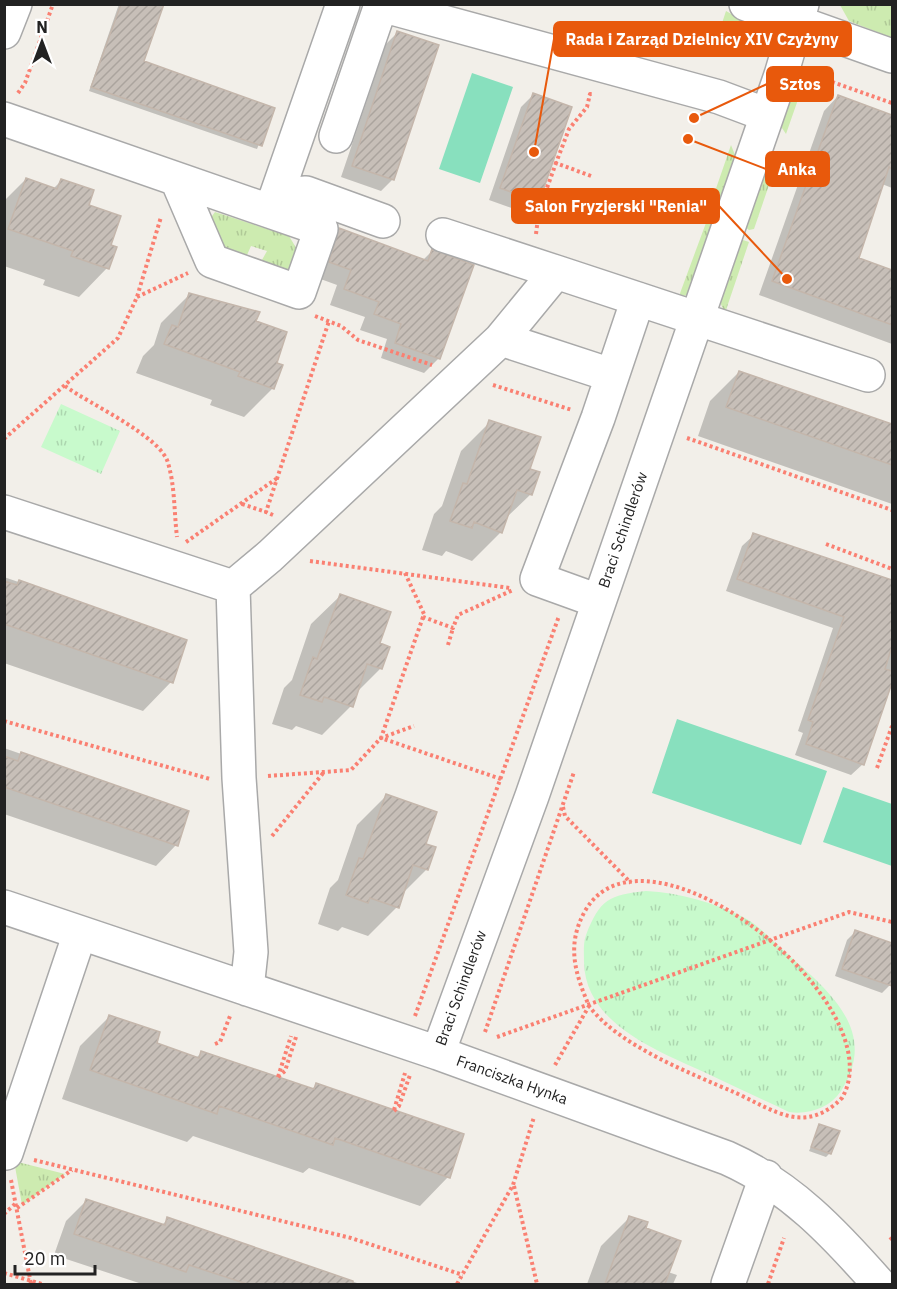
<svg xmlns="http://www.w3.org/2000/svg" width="897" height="1289" viewBox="0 0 897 1289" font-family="'IBM Plex Sans',sans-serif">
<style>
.grass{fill:url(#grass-tufts)}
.park{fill:url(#park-tufts)}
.pitch{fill:#88e0be}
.shadow{fill:#0003}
.building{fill:url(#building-hatch);stroke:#c4b6ab;stroke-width:1.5}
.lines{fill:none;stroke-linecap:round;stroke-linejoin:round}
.minor-casing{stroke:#a9a9a9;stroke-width:36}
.path{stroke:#fa8072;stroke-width:4;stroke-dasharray:3 3;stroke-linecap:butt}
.minor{stroke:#fff;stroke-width:33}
.labels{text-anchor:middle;stroke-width:4.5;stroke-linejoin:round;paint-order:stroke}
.street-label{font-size:15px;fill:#222;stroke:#fff}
.leader{fill:none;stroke:#e8590c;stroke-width:2}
.callout-dot{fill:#e8590c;stroke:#fff;stroke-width:2}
.callout{fill:#e8590c;stroke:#e8590c;stroke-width:2}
.callout-label{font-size:16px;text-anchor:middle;font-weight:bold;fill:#fff}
</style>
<defs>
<pattern id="grass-tufts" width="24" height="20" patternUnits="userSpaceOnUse" patternTransform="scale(1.5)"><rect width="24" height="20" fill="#cdebb0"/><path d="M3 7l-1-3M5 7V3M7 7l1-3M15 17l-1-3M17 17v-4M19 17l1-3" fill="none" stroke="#b0c997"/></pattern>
<pattern id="park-tufts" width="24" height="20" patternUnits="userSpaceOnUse" patternTransform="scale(1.5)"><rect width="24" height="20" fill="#c8facc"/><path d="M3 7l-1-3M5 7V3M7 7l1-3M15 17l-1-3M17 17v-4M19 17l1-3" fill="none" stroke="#acd6af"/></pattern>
<pattern id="building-hatch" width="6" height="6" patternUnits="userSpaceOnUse" patternTransform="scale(1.5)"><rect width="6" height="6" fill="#c7bfb8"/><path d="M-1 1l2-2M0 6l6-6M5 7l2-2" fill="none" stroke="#aba49e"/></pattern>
</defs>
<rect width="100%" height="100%" fill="#f2efe9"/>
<!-- grass -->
<path class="grass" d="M840 5H892V38L849 21Z
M726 11 757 28 760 32 757 42 720 29Z
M790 87 801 91 786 134 778 122Z
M731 145 737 160 722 210 711 203Z
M777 151 780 153 754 229 749 230 745 227 770 153Z
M215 212 289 236 298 251 292 267 285 271 258 267 267 251 251 246 247 255 251 257 248 264 222 253 209 220Z
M710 212 719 216 692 295 679 296Z
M740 239 749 242 725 313 719 300Z
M14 1161 65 1174 22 1205Z"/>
<!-- park -->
<path class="park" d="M61 404 120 431 101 474 41 447Z
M646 891C681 893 712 902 743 917 758 924 772 941 785 952 828 990 880 1031 841 1091 830 1108 808 1115 789 1112 761 1099 734 1086 706 1073 658 1051 585 1024 584 962 584 953 583 944 586 935 600 899 609 895 646 891Z"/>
<!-- pitch -->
<path class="pitch" d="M472 73 513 87 480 183 439 169Z
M677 719 827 771 801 845 652 793Z
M843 787 892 804V866L823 842Z"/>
<!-- shadow -->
<path class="shadow" d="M119 4H163L142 62 273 109 257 149 89 91Z
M398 32 393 179 381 191 341 177 386 44Z
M533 95 538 201 526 213 489 200 521 107Z
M838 96 892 116V188L882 184 857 259 892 272V344L759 295 824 111Z
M26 179 53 189 61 181 87 206 109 246 107 268 79 297 43 285 45 280 4 266V201Z
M340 230 423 260 432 251 439 358 424 373 381 358 387 339 360 330 365 317 330 305 337 285 315 277 325 245Z
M190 294 276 364 273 388 244 417 210 405 212 400 136 373 143 356 154 345 161 323Z
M739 372 892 426V504L698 436 710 401Z
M490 422 528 470 531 494 505 519 501 532 472 561 446 551 442 556 422 550 434 514 442 506 461 451Z
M754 535 892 583V679L863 764 851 775 795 755 803 733 798 731 833 628 726 591 742 546Z
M4 577 186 640 171 682 143 711 4 663Z
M340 596 378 644 381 668 356 693 351 706 322 735 296 726 292 730 272 724 284 688 292 680 311 624Z
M4 748 188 812 176 845 156 866 4 814Z
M386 796 424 845 427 869 401 895 397 907 368 936 342 927 338 931 318 924 330 888 338 880 357 825Z
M855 932 892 945V977L890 985 882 993 835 976 847 940Z
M109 1017 155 1044 196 1058 201 1053 311 1090 316 1085 448 1177 420 1206 309 1168 303 1173 193 1136 187 1142 62 1099 80 1046Z
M820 1126 830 1153 826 1157 809 1151Z
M86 1201 161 1226 168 1219 360 1284H142L54 1255 66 1221Z
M630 1217 644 1229 668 1272 677 1275 673 1284H587L601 1246Z"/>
<!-- building -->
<path class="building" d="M121 4H164L144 61 275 108 262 146 91 87Z
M397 31 439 45 394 180 352 166Z
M533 93 572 107 539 202 500 188Z
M838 95 892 115V169L889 167 859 258 892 270V325L772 281Z
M26 178 57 189 61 179 94 190 89 205 121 216 111 245 117 247 109 269 71 256 73 251 8 229Z
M339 228 428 261 432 249 474 265 440 359 395 343 401 324 374 314 379 302 344 289 351 270 329 262Z
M189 293 260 312 256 321 287 332 277 363 283 365 274 389 238 376 240 372 164 344 172 325 178 327Z
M739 371 892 424V465L726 407Z
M489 420 541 437 530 469 540 472 532 495 517 490 502 533 474 522 472 528 450 521 463 483 467 484Z
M753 533 892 580V646L885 669 892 671V683L864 765 806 744 813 722 808 720 844 617 737 579Z
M19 580 187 640 173 683 4 624V581L17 585Z
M340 594 391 612 380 643 390 647 382 669 367 664 353 707 324 697 322 702 300 695 313 657 317 659Z
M21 752 189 811 178 846 4 787V756L18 761Z
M386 794 437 812 426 844 436 847 428 870 413 865 399 908 370 898 368 903 346 895 359 858 363 859Z
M855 930 892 943V986L842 969Z
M109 1015 160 1032 157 1043 199 1058 201 1051 314 1089 316 1083 464 1134 450 1178 335 1138 333 1145 219 1106 217 1114 90 1070Z
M819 1124 840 1131 831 1154 811 1147Z
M86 1199 165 1225 167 1217 353 1281V1284H247L189 1265 186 1272 74 1234Z
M629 1216 648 1222 646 1228 681 1241 665 1284H605Z"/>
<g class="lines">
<!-- minor casing -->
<g class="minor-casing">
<path id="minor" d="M746 4 892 56
M4 32 15 4
M4 119 321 229 299 292 212 261 178 182
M336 136 381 5 719 97 767 115
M276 196 306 193 383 221
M271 211 343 4
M443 235 556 272
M611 375 501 339 556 272 868 375
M4 512 233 587 239 778 251 952 247 989
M233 587 270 556 501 339
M598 601 537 579 598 418 638 299
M4 907 438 1053 727 1158C790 1186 834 1233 879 1284
M438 1053 532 796 781 75 802 4
M6 1153 80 933
M728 1284 766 1177"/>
</g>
<!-- path -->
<path class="path" d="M815 76 892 103
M18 93 25 83 53 4
M591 176 556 163 569 129 587 107 590 94 593 95
M536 234 539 210 556 163 553 161
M137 297 188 273
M315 316 341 326 358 340 432 365
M493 385 572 410
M65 386C89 404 161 436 168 463 175 486 174 512 177 537
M687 438 892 510
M4 439 118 338 137 297 161 217
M242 504 266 512
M273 515 266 512 329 321
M186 542 276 479
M826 544 892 569
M310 561 510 588
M405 573 424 614 423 617 453 628 458 615 513 590
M423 617 381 738 501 779
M448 645 453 628
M4 721 210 779
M877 768 892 726
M268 776 351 770 381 738 414 726
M563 807 565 816 631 883
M272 836 324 772
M415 1016 559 616
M485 1032 574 772
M497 1037 849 912 892 922
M215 1044 220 1042 230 1016
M555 1065 589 1006C575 973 566 945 585 911 645 806 897 1003 842 1098 805 1135 775 1111 736 1093 690 1073 619 1046 589 1006
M278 1077 285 1071 296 1037
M278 1077 291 1036
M394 1110 405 1073
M394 1111 399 1106 410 1075
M34 1160 351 1238 463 1275
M11 1180 31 1284
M514 1186 537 1284
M17 1208 72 1170
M4 1214 16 1203
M890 1240 892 1238
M4 1273 42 1284
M457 1284 513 1185 534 1117
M768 1284 784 1238"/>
<!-- minor -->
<use href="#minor" class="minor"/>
</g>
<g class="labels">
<!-- street labels -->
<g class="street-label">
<text transform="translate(623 530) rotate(-71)" y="5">Braci Schindlerów</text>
<text transform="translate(461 988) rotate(-70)" y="5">Braci Schindlerów</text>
<text transform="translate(512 1080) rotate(20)" y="5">Franciszka Hynka</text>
</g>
</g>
<!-- callouts -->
<path class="leader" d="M534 152L554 39M694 118L767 84M688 139L766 169M787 279L719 206"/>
<g class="callout-dot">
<circle cx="534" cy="152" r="6"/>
<circle cx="694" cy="118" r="6"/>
<circle cx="688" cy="139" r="6"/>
<circle cx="787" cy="279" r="6"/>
</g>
<g class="callout">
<rect x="554" y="22" width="297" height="34" rx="6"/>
<rect x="767" y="67" width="66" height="34" rx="6"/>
<rect x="766" y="152" width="63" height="34" rx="6"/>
<rect x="512" y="189" width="207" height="34" rx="6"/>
</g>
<g class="callout-label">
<text x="702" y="45">Rada i Zarząd Dzielnicy XIV Czyżyny</text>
<text x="800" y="90">Sztos</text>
<text x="797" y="175">Anka</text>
<text x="616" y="212">Salon Fryzjerski "Renia"</text>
</g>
<!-- border -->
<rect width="897" height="1289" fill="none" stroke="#222222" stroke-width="12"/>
<!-- north arrow -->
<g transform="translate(42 42)" stroke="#ffffff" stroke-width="4.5" paint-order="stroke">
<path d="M0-4.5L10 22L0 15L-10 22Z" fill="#222222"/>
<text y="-9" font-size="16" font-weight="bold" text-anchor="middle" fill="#222222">N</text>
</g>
<!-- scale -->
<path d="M15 1265v9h80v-9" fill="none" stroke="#222222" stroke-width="3"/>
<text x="24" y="1265" font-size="18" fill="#222222" stroke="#ffffff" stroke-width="4.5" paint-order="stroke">20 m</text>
</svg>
